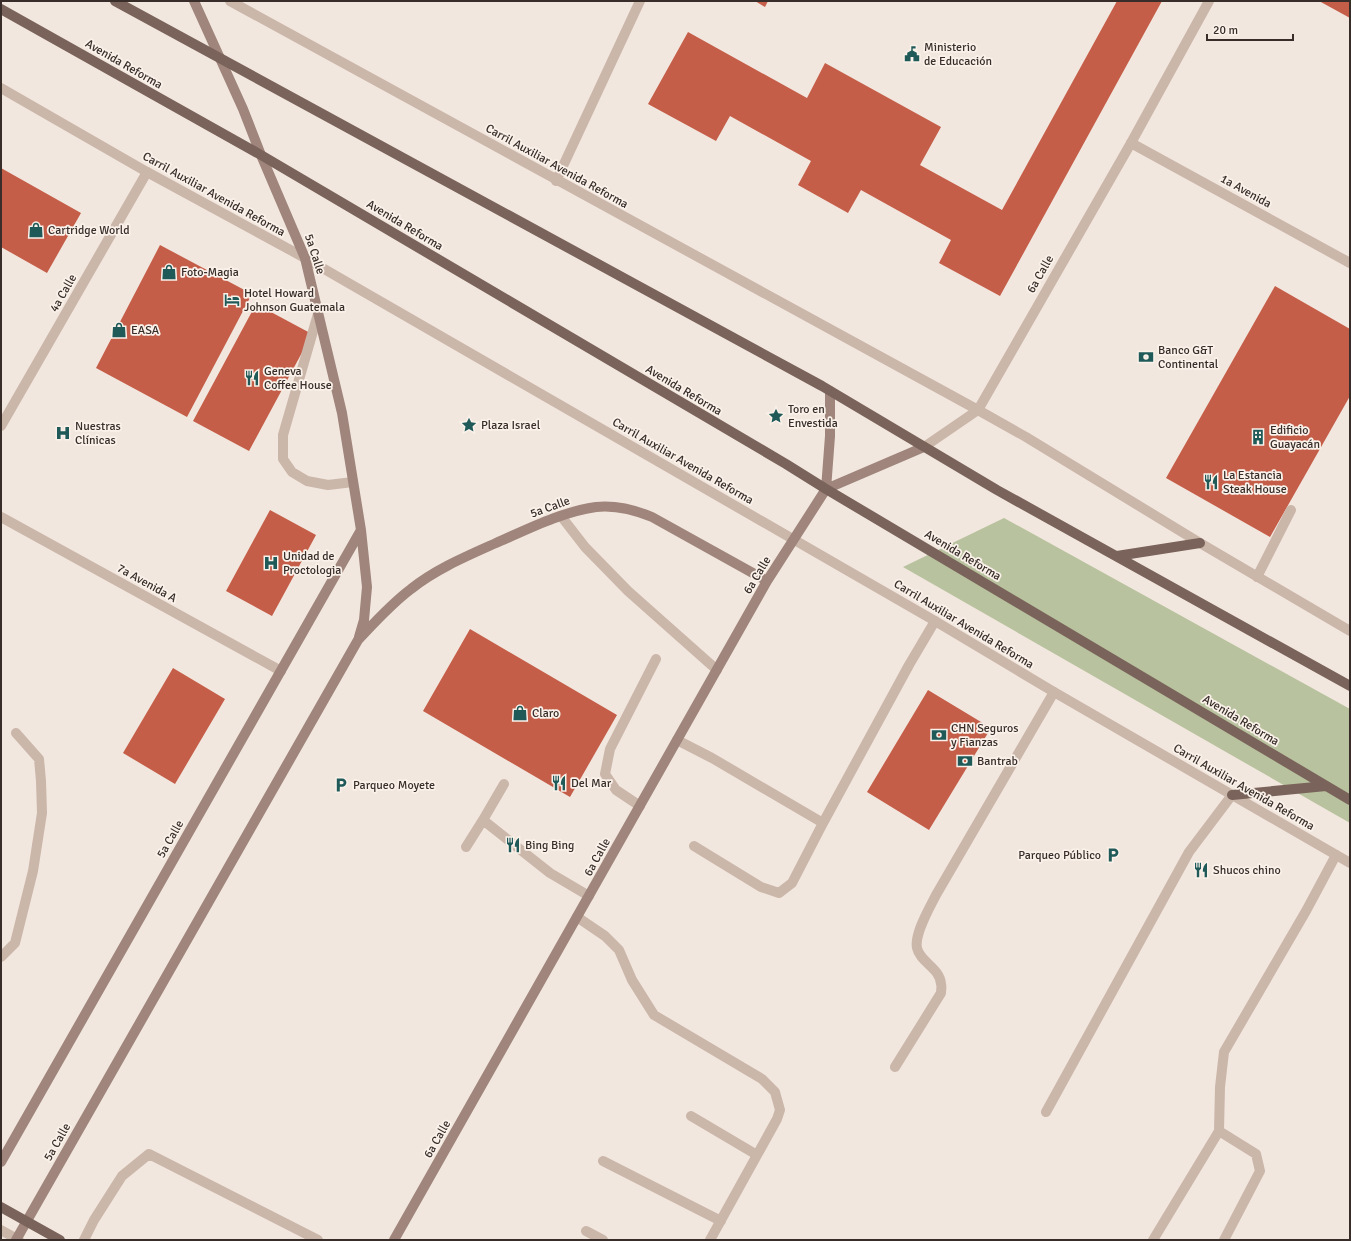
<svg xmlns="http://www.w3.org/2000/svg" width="1351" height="1241" viewBox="0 0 1351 1241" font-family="Signika,sans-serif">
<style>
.green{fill:#b8c29e}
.building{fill:#c55e49}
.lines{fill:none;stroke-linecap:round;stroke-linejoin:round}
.service{stroke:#cbb6aa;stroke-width:10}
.minor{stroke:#cbb6aa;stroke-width:10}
.tertiary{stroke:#cbb6aa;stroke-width:10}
.secondary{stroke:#9f857b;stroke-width:10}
.primary{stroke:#7a635a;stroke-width:10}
.labels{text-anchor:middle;stroke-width:3.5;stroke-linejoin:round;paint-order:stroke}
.poi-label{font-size:12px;fill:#382d29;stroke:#faf2ea;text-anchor:start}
.street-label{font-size:12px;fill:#382d29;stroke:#faf2ea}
</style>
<rect width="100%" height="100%" fill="#f2e7de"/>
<!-- green -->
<path class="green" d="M1004 518 1350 709V823L903 567Z"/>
<!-- building -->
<path class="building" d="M755 1H768L765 7Z
M1117 1H1162L1000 296 939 263 951 240 861 190 848 213 798 185 811 161 730 116 716 141 648 104 688 32 807 98 825 63 941 127 920 165 1002 210Z
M1319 1H1350V18Z
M1 168 81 213 47 273 1 247Z
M160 245 252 294 187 417 96 368Z
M1275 286 1350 329V396L1270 537 1166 478Z
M256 304 312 334 249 451 193 421Z
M270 510 316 535 272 616 226 591Z
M470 629 617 715 570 797 423 711Z
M173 668 225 699 175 784 123 753Z
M928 690 991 728 929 830 867 792Z"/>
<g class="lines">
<!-- service -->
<path class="service" d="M556 181 640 1
M318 314 283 435V459L292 472 307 481 328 485 353 482
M561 516 585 547 628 591 717 670
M1257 577 1291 510
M677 740 712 758 823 823 909 665 935 621
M640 806 616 790 605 774 610 749 656 659
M483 820 504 784
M694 846 761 887 779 893 792 883 823 823
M466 847 483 820 550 873 589 896
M577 917 605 936 619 950 632 980 654 1015 762 1079 775 1092 780 1110 777 1119 710 1240
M1 957 15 943 33 871 42 813 41 781 39 759 16 733
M895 1067 941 993C941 990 942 986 941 984 940 968 920 962 917 948 914 934 930 907 936 895L1054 692
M1046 1112 1189 852 1232 795
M691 1116 757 1155
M1219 1131 1256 1154 1260 1171 1224 1240
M603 1161 721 1221
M1 1230 19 1240
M586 1231 603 1240
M84 1240 94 1220 122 1176 149 1154 318 1240
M1153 1240 1219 1131 1220 1087 1224 1052 1306 911 1336 855"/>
<!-- minor -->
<path class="minor" d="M1131 143 1350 263
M1 426 147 172
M1 517 281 671"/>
<!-- tertiary -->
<path class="tertiary" d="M230 1 978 410 1026 437 1200 543 1350 631
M1 88 147 172 305 258 935 621 1054 692 1350 863
M924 447 978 410 1131 143 1209 1"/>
<!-- secondary -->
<path class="secondary" d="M194 1 243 109 261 155 305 258 342 413 361 530 367 587 364 620 359 637
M826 489 924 447
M1 1162 361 530
M16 1240 358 640C375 622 391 604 411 589 436 569 467 556 496 543 528 529 561 512 596 507 615 505 635 510 652 517L767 581
M394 1240 767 581 826 489 830 436V391"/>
<!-- primary -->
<path class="primary" d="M115 1 822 386 997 490 1350 686
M1 9 261 155 786 464 826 489 1350 800
M1117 556 1200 543
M1232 795 1326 786
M1 1207 60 1240"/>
</g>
<!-- icons -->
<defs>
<g id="civic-bare" transform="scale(1.2)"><path d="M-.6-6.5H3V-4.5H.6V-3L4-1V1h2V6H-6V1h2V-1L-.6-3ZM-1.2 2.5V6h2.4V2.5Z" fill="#1f5a59" stroke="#faf2ea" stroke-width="2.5" paint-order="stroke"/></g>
<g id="shop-bare" transform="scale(1.2)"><path d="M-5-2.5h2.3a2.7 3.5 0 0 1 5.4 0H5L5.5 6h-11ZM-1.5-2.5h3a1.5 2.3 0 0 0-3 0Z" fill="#1f5a59" stroke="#faf2ea" stroke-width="2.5" paint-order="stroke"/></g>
<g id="hotel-bare" transform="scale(1.2)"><path d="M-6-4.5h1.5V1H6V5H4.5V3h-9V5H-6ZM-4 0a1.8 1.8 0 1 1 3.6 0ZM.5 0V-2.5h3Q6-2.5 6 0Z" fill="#1f5a59" stroke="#faf2ea" stroke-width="2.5" paint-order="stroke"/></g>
<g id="bank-bare" transform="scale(1.2)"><path d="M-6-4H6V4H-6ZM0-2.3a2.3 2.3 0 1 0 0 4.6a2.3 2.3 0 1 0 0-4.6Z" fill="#1f5a59" stroke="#faf2ea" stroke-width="2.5" paint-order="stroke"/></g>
<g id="restaurant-bare" transform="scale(1.2)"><path d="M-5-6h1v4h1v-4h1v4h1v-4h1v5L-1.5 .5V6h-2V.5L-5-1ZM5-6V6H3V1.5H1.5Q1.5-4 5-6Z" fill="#1f5a59" stroke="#faf2ea" stroke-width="2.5" paint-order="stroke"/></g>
<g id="sight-bare" transform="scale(1.2)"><path d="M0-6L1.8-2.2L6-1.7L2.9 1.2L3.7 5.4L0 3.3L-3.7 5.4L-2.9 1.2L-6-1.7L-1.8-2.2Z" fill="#1f5a59" stroke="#faf2ea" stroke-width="2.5" paint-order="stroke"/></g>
<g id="hospital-bare" transform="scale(1.2)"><path d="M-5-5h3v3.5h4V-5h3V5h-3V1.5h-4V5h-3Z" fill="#1f5a59" stroke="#faf2ea" stroke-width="2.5" paint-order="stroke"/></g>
<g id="building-bare" transform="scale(1.2)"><path d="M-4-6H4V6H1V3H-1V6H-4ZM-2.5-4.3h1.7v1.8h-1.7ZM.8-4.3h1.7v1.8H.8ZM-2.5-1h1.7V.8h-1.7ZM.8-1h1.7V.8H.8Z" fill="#1f5a59" stroke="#faf2ea" stroke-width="2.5" paint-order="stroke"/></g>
<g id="parking-bare" transform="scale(1.2)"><path d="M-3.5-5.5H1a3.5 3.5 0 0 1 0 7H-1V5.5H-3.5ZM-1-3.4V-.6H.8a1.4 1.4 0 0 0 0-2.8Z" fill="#1f5a59" stroke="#faf2ea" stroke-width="2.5" paint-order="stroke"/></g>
</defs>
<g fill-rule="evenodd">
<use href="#civic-bare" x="912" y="54"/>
<use href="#shop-bare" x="36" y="230"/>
<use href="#shop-bare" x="169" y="272"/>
<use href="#hotel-bare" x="232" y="300"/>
<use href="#shop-bare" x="119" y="330"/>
<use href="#bank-bare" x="1146" y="357"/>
<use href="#restaurant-bare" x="252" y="378"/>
<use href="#sight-bare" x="776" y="416"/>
<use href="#sight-bare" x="469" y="425"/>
<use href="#hospital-bare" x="63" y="433"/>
<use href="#building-bare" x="1258" y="437"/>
<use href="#restaurant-bare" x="1211" y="482"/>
<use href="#hospital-bare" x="271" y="563"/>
<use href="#shop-bare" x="520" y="713"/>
<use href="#bank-bare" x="939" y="735"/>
<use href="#bank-bare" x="965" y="761"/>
<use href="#restaurant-bare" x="559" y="783"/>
<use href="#parking-bare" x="341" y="785"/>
<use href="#restaurant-bare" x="513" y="845"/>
<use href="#parking-bare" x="1113" y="855"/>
<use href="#restaurant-bare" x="1201" y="870"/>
</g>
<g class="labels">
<!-- poi labels -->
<g class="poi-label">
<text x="924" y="51">Ministerio<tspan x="924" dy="14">de Educación</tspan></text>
<text x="48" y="234">Cartridge World</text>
<text x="181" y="276">Foto-Magia</text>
<text x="244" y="297">Hotel Howard<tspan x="244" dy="14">Johnson Guatemala</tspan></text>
<text x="131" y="334">EASA</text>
<text x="1158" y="354">Banco G&amp;T<tspan x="1158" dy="14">Continental</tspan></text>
<text x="264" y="375">Geneva<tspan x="264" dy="14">Coffee House</tspan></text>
<text x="788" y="413">Toro en<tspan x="788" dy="14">Envestida</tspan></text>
<text x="481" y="429">Plaza Israel</text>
<text x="75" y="430">Nuestras<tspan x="75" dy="14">Clínicas</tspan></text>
<text x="1270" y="434">Edificio<tspan x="1270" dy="14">Guayacán</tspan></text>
<text x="1223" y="479">La Estancia<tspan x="1223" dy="14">Steak House</tspan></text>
<text x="283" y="560">Unidad de<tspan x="283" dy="14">Proctologia</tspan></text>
<text x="532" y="717">Claro</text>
<text x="951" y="732">CHN Seguros<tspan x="951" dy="14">y Fianzas</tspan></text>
<text x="977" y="765">Bantrab</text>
<text x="571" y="787">Del Mar</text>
<text x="353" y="789">Parqueo Moyete</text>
<text x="525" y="849">Bing Bing</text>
<text x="1101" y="859" text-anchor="end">Parqueo Público</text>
<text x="1213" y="874">Shucos chino</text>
</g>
<!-- street labels -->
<g class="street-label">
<text transform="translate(124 64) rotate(30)" y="4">Avenida Reforma</text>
<text transform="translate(557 166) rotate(29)" y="4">Carril Auxiliar Avenida Reforma</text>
<text transform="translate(1246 191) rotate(29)" y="4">1a Avenida</text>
<text transform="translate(214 194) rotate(29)" y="4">Carril Auxiliar Avenida Reforma</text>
<text transform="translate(405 225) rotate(31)" y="4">Avenida Reforma</text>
<text transform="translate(315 254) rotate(72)" y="4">5a Calle</text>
<text transform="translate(1040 274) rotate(-60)" y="4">6a Calle</text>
<text transform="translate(63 293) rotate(-60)" y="4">4a Calle</text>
<text transform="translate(684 390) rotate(31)" y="4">Avenida Reforma</text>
<text transform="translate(683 461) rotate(30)" y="4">Carril Auxiliar Avenida Reforma</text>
<text transform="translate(550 507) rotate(-20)" y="4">5a Calle</text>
<text transform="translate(963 555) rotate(31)" y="4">Avenida Reforma</text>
<text transform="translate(757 575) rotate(-59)" y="4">6a Calle</text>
<text transform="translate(147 583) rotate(29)" y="4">7a Avenida A</text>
<text transform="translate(964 624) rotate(31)" y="4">Carril Auxiliar Avenida Reforma</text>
<text transform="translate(1241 720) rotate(31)" y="4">Avenida Reforma</text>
<text transform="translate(1244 787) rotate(30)" y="4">Carril Auxiliar Avenida Reforma</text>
<text transform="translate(170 839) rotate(-60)" y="4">5a Calle</text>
<text transform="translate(597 857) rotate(-61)" y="4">6a Calle</text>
<text transform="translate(437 1139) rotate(-60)" y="4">6a Calle</text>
<text transform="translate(57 1142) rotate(-60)" y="4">5a Calle</text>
</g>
</g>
<!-- border -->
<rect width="1351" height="1241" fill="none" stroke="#382d29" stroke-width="4"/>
<!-- scale -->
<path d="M1207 34v6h86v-6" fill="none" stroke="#382d29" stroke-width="2"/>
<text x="1213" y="34" font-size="12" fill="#382d29" stroke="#faf2ea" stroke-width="3" paint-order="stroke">20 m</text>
</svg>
